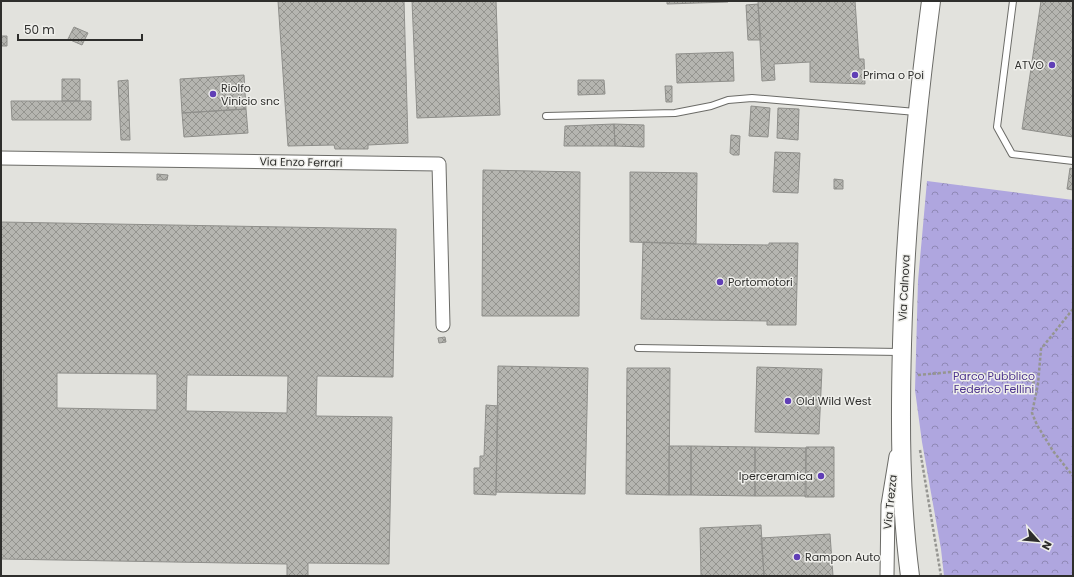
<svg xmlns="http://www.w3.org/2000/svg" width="1074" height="577" viewBox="0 0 1074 577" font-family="Poppins,sans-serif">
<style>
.park{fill:url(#park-crowns)}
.building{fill:url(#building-cross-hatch);stroke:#8f8f8b;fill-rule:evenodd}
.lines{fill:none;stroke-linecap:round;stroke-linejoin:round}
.service-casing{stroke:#6b6b67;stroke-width:8}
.minor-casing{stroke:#6b6b67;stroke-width:15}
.secondary-casing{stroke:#6b6b67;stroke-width:20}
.path{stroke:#959591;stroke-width:2.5;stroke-dasharray:3 2;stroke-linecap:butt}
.service{stroke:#fff;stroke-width:6}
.minor{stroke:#fff;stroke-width:13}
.secondary{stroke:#fff;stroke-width:18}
.poi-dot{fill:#603eb6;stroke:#efefeb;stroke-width:1.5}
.labels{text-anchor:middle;stroke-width:3;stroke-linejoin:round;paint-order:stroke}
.poi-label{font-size:11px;fill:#2e2e2c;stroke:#efefeb;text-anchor:start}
.street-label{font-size:11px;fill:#2e2e2c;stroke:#efefeb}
.park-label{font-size:11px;fill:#4d358e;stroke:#efefeb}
</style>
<defs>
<pattern id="park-crowns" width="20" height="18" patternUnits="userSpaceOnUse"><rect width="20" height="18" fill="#afa6df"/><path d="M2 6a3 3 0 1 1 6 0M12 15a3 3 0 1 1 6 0" fill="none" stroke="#8f88b5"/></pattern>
<pattern id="building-cross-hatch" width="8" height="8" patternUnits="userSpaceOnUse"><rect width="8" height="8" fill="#b5b5b0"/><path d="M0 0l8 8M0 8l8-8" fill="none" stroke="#94948f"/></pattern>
</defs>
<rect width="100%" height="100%" fill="#e2e2dd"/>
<!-- park -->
<path class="park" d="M927 181 1073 200V576H944L941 549 922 442 915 390 918 281Z"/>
<!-- building -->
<path class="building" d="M278 1H404L408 143 368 145V149H335L334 145 288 146Z
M412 1H496L500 115 417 118Z
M667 1H728V2L667 4Z
M758 1H855L859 59H864L865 84 810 82V62L774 64 775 80 762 81Z
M1041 1H1073V137L1022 129Z
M758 4 761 40H748L746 5Z
M74 27 88 33 82 45 68 39Z
M1 36H7V46H1Z
M733 52 734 81 677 83 676 54Z
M244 75 246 109 182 113 180 79Z
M62 79H80V101H62Z
M128 80 130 140H121L118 81Z
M578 80H604L605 94 578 95Z
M665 86H672V102H666Z
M11 101H91V120H12Z
M751 106 770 108 768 137 749 136Z
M778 108 799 109 798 140 777 138Z
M246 109 248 133 184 137 182 113Z
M614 124 615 146H564L565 126Z
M614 124 644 125V147L615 146Z
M731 135 740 136 739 155H733L730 153Z
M775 152 800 153 798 193 773 192Z
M1070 168 1073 169V190L1067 189Z
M483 170 580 172 579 316H482Z
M630 172 697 173 696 244 630 242Z
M157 174 168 175 167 180H157Z
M834 179 843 180V189H834Z
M1 222 396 229 393 377 317 376 316 416 392 417 389 564 308 563V576H287V564L1 559 3 370H1ZM57 373 157 374V410L57 408ZM187 375 288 376 287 413 186 411Z
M643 242 696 244 769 245V243H798L796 325H767V321L641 319Z
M445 337 446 342 439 343 438 338Z
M498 366 588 368 585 494 496 492Z
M757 367 822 369 819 434 755 432Z
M627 368H670L669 495 626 494Z
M486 405 498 406 496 495 474 494V468H480V456H484Z
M669 446H691V495H669Z
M691 446 755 447V496L691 495Z
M755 447 806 448V496H755Z
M806 447H834V497H805Z
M761 525 764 576H701L700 528Z
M830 534 833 576H764L761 538Z"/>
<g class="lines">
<!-- service casing -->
<g class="service-casing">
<path id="service" d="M1013 1 997 127 1012 154 1073 161
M546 116 675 113 711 106 728 100 752 98 916 112
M638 348 900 352"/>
</g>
<!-- minor casing -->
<g class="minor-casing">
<path id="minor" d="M1 158 439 164 443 325
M887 576 888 505 896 456"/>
</g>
<!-- secondary casing -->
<g class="secondary-casing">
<path id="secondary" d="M910 576C900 499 900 422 902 344 905 229 916 115 931 1"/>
</g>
<!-- path -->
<path class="path" d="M1073 309 1041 349 1038 384 1032 413 1037 425 1053 451 1073 476
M918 375 952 372 999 375 1028 380 1038 384
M920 450 941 576"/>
<!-- service -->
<use href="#service" class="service"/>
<!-- minor -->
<use href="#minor" class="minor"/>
<!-- secondary -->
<use href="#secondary" class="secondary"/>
</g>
<!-- markers -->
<g class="poi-dot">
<circle cx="1052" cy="65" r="4"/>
<circle cx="855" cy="75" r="4"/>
<circle cx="213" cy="94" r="4"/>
<circle cx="720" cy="282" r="4"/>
<circle cx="788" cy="401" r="4"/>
<circle cx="821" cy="476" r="4"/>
<circle cx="797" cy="557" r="4"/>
</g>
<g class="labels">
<!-- poi labels -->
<g class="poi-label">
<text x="1044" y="69" text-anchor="end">ATVO</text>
<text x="863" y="79">Prima o Poi</text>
<text x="221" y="92">Riolfo<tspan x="221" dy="13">Vinicio snc</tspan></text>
<text x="728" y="286">Portomotori</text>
<text x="796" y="405">Old Wild West</text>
<text x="813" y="480" text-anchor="end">Iperceramica</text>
<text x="805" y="561">Rampon Auto</text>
</g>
<!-- street labels -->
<g class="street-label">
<text transform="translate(301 162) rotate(1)" y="4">Via Enzo Ferrari</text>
<text transform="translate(904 288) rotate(-87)" y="4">Via Calnova</text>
<text transform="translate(890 502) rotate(-84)" y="4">Via Trezza</text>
</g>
<!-- park labels -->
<g class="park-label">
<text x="994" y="380">Parco Pubblico<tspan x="994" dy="13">Federico Fellini</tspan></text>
</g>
</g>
<!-- border -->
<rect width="1074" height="577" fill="none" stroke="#2e2e2c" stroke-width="4"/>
<!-- north arrow -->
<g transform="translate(1038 541) rotate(117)" stroke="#efefeb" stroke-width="3" paint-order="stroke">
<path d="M0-3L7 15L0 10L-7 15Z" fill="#2e2e2c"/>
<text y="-6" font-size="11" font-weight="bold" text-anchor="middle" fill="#2e2e2c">N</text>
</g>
<!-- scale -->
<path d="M18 34v6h124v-6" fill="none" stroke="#2e2e2c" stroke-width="2"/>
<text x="24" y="34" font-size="12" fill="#2e2e2c" stroke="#efefeb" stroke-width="3" paint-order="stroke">50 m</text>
</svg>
